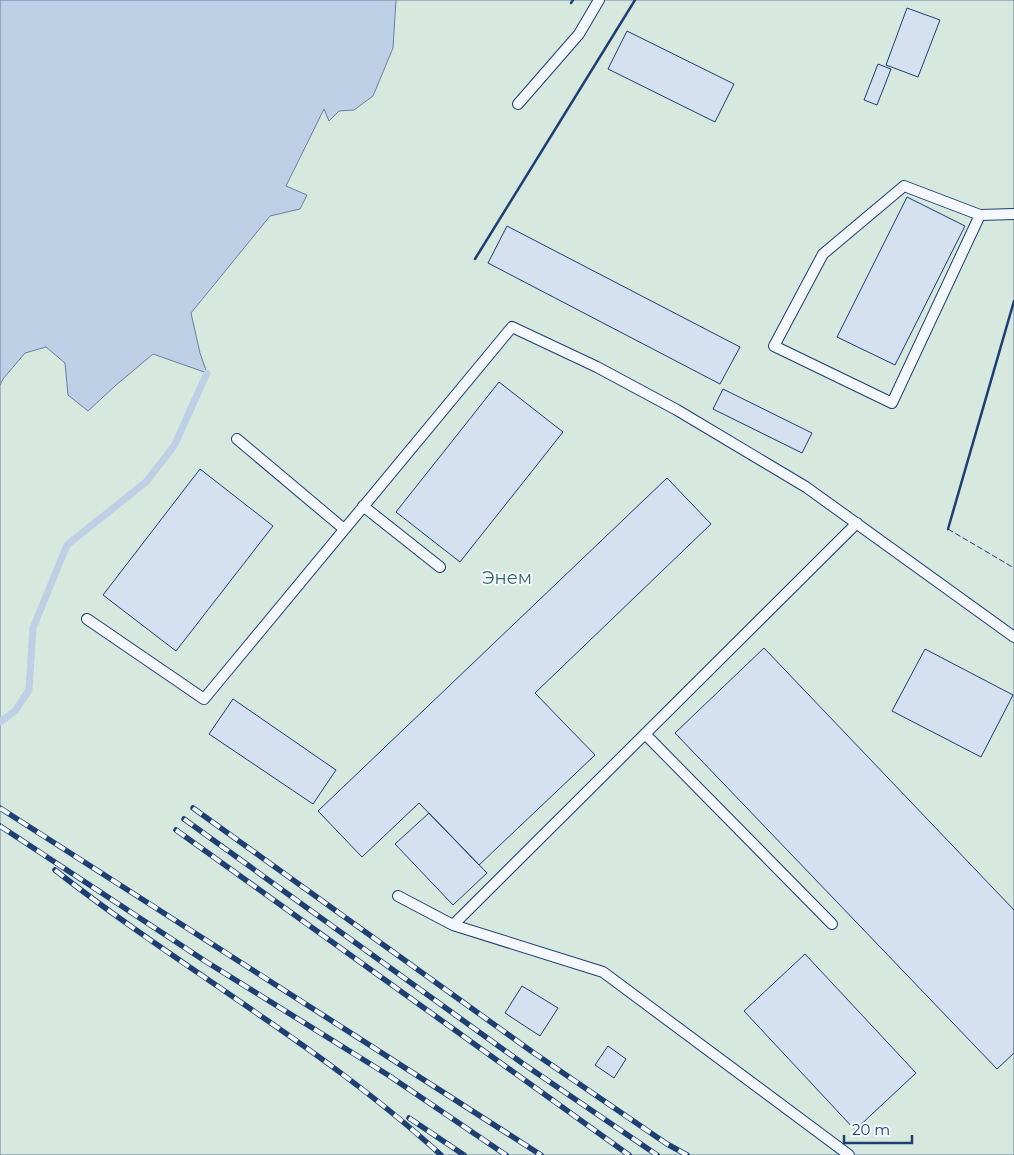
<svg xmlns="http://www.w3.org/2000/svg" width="1014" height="1155" viewBox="0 0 1014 1155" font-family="Montserrat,sans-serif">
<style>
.green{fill:#d7e8df;stroke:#687fa3}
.water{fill:#bed0e5;stroke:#687fa3}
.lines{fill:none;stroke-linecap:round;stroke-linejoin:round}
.stream{stroke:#bed0e5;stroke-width:7}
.building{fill:#d5e0f0;stroke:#1d3f73}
.service-casing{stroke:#1d3f73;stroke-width:12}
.service{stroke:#f4f7fb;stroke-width:10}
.rail-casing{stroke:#1d3f73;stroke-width:5.5}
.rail{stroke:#f4f7fb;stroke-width:4;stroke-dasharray:11;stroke-linecap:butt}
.fence{stroke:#1d3f73;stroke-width:1;stroke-dasharray:6 2.5;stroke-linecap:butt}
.wall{stroke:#1d3f73;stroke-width:2.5}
.labels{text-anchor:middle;stroke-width:4;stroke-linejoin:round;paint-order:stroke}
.park-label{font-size:18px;fill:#2c6c60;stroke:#f4f7fb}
</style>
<rect width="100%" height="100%" fill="#f4f7fb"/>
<!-- green -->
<path class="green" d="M0 0H1014V1155H0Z"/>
<!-- water -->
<path class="water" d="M0 0H396L393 48 373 96 354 110 339 111 329 121 324 109 286 186 307 195 300 209 270 216 191 313 200 353 207 373 153 354 115 386 88 411 68 395 65 363 46 347 25 353 3 379 0 385Z"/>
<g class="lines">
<!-- stream -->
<path class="stream" d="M0 722 15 711 29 690 33 628 67 545 146 482 174 446 207 373"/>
</g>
<!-- building -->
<path class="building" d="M907 8 940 20 918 77 886 65Z
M627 31 734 84 715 122 608 69Z
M878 64 891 69 877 105 864 100Z
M907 197 965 226 895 365 837 337Z
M507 226 740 347 720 384 488 263Z
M499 382 563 432 460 562 396 512Z
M723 389 812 433 802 453 713 409Z
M200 469 273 526 176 651 103 595Z
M667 478 711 524 535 693 595 755 479 865 419 803 362 857 318 811Z
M764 648 1014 910V1053L997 1069 675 733Z
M925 649 1013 695 981 757 892 711Z
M233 699 336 770 313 804 209 734Z
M429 813 487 873 453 905 395 844Z
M805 954 916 1073 855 1130 744 1011Z
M522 986 558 1008 540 1036 505 1013Z
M608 1046 626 1059 614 1078 595 1065Z"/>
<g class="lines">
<!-- service casing -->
<g class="service-casing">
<path id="service" d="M518 104 579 34 599 0
M980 215 892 403 774 346 823 254 904 186 980 215 1014 214
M237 439 344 529
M363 506 440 567
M87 619 204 699 512 327 597 367 677 410 806 487 1014 637
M645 734 832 924
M398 896 453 925 603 972 849 1155
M453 925 857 523"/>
</g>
<!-- service -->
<use href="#service" class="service"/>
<!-- rail casing -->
<g class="rail-casing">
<path id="rail" d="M0 808 541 1155
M193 808 531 1051 667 1144 687 1155
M184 819 522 1063 657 1155
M0 826 205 961 388 1075 506 1155
M176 830 629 1155
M55 870C181 969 323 1047 441 1155
M409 1118 464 1155"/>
</g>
<!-- rail -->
<use href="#rail" class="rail"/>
<!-- fence -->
<path class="fence" d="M948 529 1014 568"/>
<!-- wall -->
<path class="wall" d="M571 3 573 0
M475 259 635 0
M948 529 1014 301"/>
</g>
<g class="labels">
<!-- park labels -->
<g class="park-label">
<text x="507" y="584">Энем</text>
</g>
</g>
<!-- scale -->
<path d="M844 1135v8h68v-8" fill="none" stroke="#1d3f73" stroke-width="2.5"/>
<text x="852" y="1135" font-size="15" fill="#1d3f73" stroke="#f4f7fb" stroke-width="4" paint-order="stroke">20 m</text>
</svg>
